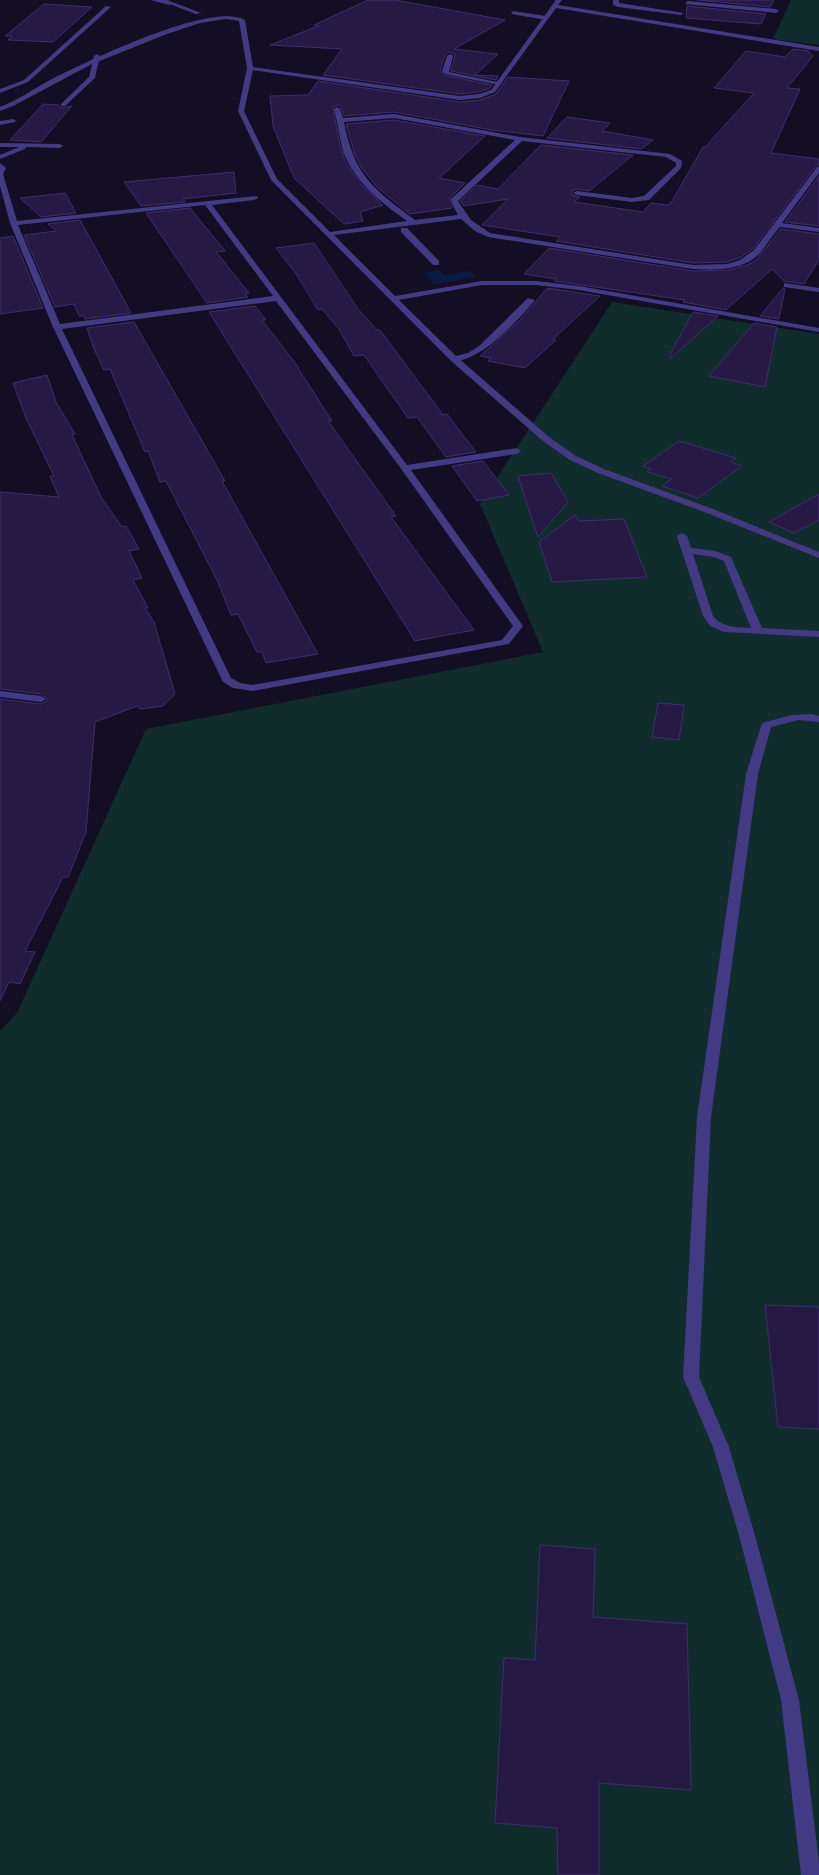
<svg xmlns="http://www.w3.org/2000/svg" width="819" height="1875" viewBox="0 0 819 1875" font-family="'Fira Sans Condensed',sans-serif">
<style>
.green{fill:#112c2d}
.water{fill:#0a1a41}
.building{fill:#261a44;stroke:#3f2d70}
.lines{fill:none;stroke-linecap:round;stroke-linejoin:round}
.lane{fill:#423a82;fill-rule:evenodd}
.street{fill:#423a82;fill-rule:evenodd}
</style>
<rect width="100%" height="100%" fill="#130e23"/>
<!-- green -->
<path class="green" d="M791 0H819V45L773 39Z
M612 302 819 334V1875H0V1031L17 1013 146 729 543 652 480 504Z"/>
<!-- water -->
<path class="water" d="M439 270 444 275 470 271 476 277 434 285 424 273Z"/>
<!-- building -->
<path class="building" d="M368 0H395L505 20 454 49 498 54 475 75 498 76 496 80 451 71 455 55 449 52 445 55 440 70 444 75 492 85 490 88 479 92 460 94 323 75 342 49 270 45 318 26 314 25Z
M697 0H774L770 7Z
M44 4 92 7 53 42 8 40 12 36H5Z
M687 6 766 14 761 24 686 18Z
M793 49 808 51 813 56 787 88 800 89 771 153 819 159V164L816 166 753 249 739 258 727 262 693 263 556 241 560 237 482 225 508 199 464 206 460 201 477 185 498 189 541 145 633 155 589 191 577 189 572 191V195L580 197 574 202 643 212 651 203 667 205 671 203 703 147H705L754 93 714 88 746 51 785 57Z
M508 77 569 81 543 136 492 130 394 112 344 116 341 107 338 105 333 107 340 146 346 163 360 183 383 205 360 212 363 221 344 224 294 178 273 126 270 96 308 95 318 81 460 102 480 100 496 94Z
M43 104 59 105 61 108 72 106 41 142 10 140Z
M567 117 610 123 602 131 653 140 641 149 547 138Z
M394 120 485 136 439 178 465 183 450 198 452 208 410 214 378 188 361 167 355 155 346 124Z
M234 172 236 193 183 199 185 202 141 206 124 182Z
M819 176V226L785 222Z
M65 193 76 213 41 217 20 198Z
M190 208 225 251 216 252 249 293 245 294 248 297 207 303 146 213Z
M80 220 84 227 131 313 85 319 84 316H79L74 304 55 307 24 235 56 231 48 224Z
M781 229 819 234V260L804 284 784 281 772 269 726 310 683 302 685 300 554 281 556 279 524 274 549 248 693 271 729 270 747 265 756 260Z
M13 236 43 308 0 314V238Z
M314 243 358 309 377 330H380L443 415 447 414 476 452 446 457 417 417 408 418 364 355 354 356 339 329 322 309 318 310 295 272 276 248Z
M547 288 600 296 553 339 556 340 525 368 488 361 491 358 480 356 520 320Z
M783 288 785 289 779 319 760 316Z
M255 306 266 320H262L299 368H298L332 421H328L396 516 391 517 474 630 415 641 209 312Z
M693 312 718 316 671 358 669 356Z
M134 322 225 481H222L318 654 266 663 262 652H257L238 614 231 615 217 580 166 481 160 482 148 451 145 452 110 369 104 370 94 349 87 328Z
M754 323 777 327 765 387 709 376Z
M47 375 56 402 75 434 72 435 101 497 122 527 126 526 139 549 129 551 142 578 133 580 148 608H145L154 622 175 694 163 706 140 709 137 706 95 722 86 832 68 877H63L25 951 35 952 20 984 9 982 0 1001V699L41 704 48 700 41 694 0 689V492L59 497 50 476H54L26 418 13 383Z
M679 441 736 458 731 462 742 466 698 498 662 486 672 479 647 472 651 469 643 466Z
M483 461 509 495 477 501 452 466Z
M551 473 568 502 538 537 518 476Z
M819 494V520L794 533 769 522Z
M575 515 579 521 624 519 647 577 552 582 539 542Z
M658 703 684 705 679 740 652 737Z
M765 1305 819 1307V1429L778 1427Z
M540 1545 595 1549 593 1617 687 1624 691 1790 599 1783V1875H558L557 1828 495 1823 504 1658 535 1660Z"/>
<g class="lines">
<!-- lane -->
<path class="lane" d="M151 0H163L172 3 169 5Z
M106 6 111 7 28 82 0 93V89L24 80Z
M513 11 546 16 549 18 546 20 511 14Z
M97 54 100 56 95 78 65 106H61V104L89 77 94 56Z
M450 54 453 56 449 72 502 83 499 85 445 74 442 71 447 56Z
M13 119 16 121 15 122 0 125V121Z
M0 143 60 144 63 146 60 148 26 147 25 149 0 159V155L19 147H0Z
M528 298 535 300C519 320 478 364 451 361V357L468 353 479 346Z
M682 533 687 536 691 548 716 551 731 557 762 628 819 631V637L724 632 710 626 703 616 677 536ZM693 554 714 557 724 561 751 628C736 627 723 628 713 616Z
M812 714 819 716V722L799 720 771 727 758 774 711 1117 699 1377 729 1447 756 1539 799 1700 819 1862V1875H801L781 1700 740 1539 713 1447 683 1377 697 1117 746 774 762 723 792 715Z"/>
<!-- street -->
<path class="street" d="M159 0H167L201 13 196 14Z
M556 0H562L558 5 819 47V51L556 8 495 92 480 98 460 100 253 70 244 111 277 179 330 232 407 221C381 202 354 182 343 151 339 137 338 123 334 109L337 107 340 109 343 118 394 114 520 137 670 154 682 161 681 168 649 200 632 202 577 195 573 193 577 191 632 198 644 196 676 166V163L666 157 522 141 458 201 471 220 490 233 693 265 727 264 740 260 754 250 817 167 819 166V173L782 223 819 228V232L780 227C773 235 767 244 761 252 745 271 715 270 693 269L488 237 475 231 461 219 334 235 395 296 482 281H536L579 286 819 328V332L579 290 536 285H482L399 300 457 357 549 437 576 456 604 469 713 509 819 552V558L707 513 598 473 570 460 543 441 451 361 271 180 238 111 247 68 239 21 226 19 200 23 167 34 92 64 13 106 0 111V107C19 100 36 87 54 78 89 61 211 1 245 20L253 67 460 96 479 94 491 90ZM394 118 515 140 451 199 453 206 458 215 415 220C373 189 354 175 344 122Z
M613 0H619V3L684 13 681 15 618 7 613 5Z
M687 1 776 9 779 11 776 13 685 4Z
M0 163 6 168 3 174 17 221 257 196 258 198 254 200 212 205 407 465 517 448 521 451 517 454 411 470 523 626 509 644 253 691 233 688 223 682 53 327 10 223 0 186ZM205 205 273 296 60 324 18 225ZM276 301 402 470 513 626 502 640 253 685 240 683 231 678 62 329Z
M401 228H407L439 261V265H433L401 232Z
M784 283 819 288V292L784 287Z
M0 691 41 696 46 699 41 702 0 697Z"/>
</g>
</svg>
